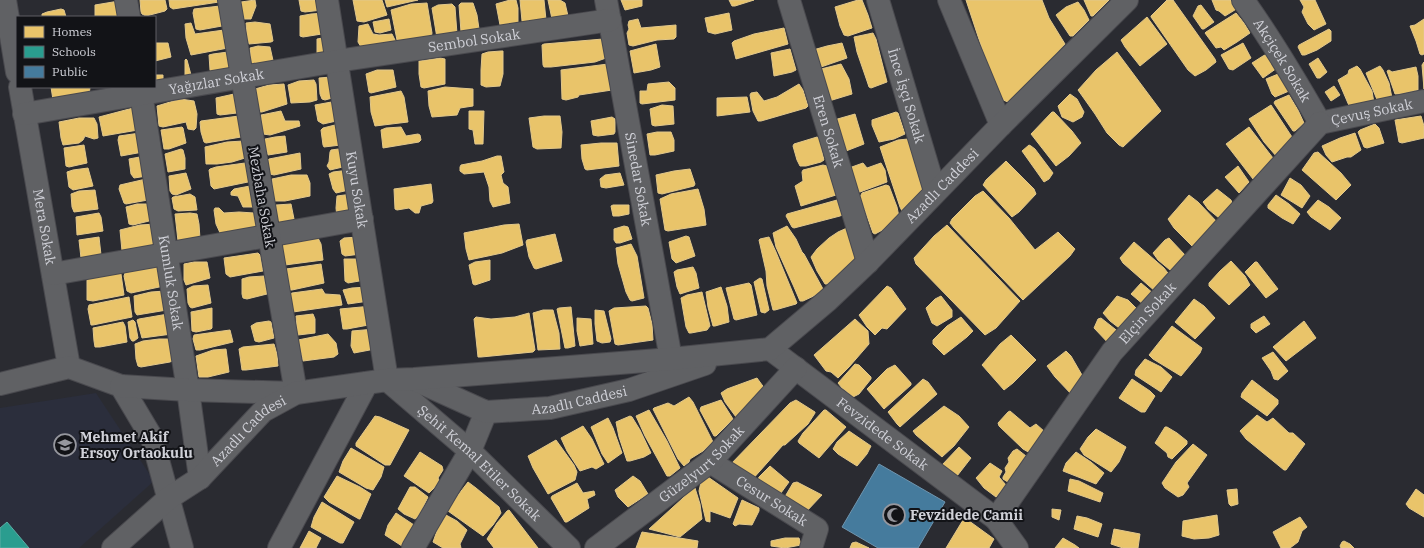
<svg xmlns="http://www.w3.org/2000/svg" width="1424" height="548" viewBox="0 0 1424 548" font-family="'IBM Plex Serif',serif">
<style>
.built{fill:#2b2e3c}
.homes{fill:#e9c46a;stroke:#e2c88b}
.schools{fill:#2a9d8f;stroke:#5cada5}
.public{fill:#457b9d;stroke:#6f95af}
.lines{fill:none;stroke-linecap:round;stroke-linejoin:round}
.street-casing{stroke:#49494e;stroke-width:24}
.secondary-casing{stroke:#49494e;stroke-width:24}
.street{stroke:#606164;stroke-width:22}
.secondary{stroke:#606164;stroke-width:22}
.labels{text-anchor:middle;stroke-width:4;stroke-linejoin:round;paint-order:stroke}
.street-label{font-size:14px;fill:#d0d1d8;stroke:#121317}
.poi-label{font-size:14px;font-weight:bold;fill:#d0d1d8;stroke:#121317;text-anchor:start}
</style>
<rect width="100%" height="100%" fill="#2a2b31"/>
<!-- built -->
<path class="built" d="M96 393 154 481 79 548H0V408Z"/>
<!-- homes -->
<path class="homes" d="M140 0H165L167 9 165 11 146 16 142 14 141 12Z
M169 0H219V2L173 9 170 7Z
M255 0 256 6 251 19H244L240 4 241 2Z
M299 0H323L322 10 305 12 301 11Z
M353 0H382L387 15 364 22 357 21Z
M385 0H418L387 7Z
M510 0H516L518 8V23L502 26 500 25 496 4Z
M520 0H544L546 20 523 23 522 21Z
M548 0H560L565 3 568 16 552 19Z
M621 0H642V6L625 10Z
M729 0H754L735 6H732Z
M858 0H862L868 15 872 28 848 36 844 35 840 26 835 7Z
M966 0H1042L1049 18 1065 44 1021 93 1010 103 1001 99 994 85Z
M1084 0H1109L1093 16H1091Z
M1167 0H1173L1215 59 1216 62 1206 70 1195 76 1188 70 1151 17V16Z
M1212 0H1238V8L1225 16 1219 11 1216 10Z
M1300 0H1315L1326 24 1314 30 1308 24 1302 12 1304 7Z
M119 1 122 17H95V5Z
M1078 2 1084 10 1089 20 1073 36H1070L1056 15 1066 7Z
M427 3 432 33 431 39 400 44 397 40 391 10 411 4Z
M461 3H473L477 15 479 29 461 32 459 5Z
M452 4 455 7 457 34 437 38 432 8 438 5Z
M1201 5 1214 22 1204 29H1202L1193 16 1198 6Z
M220 6 222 26 200 30 196 29 193 13 194 9Z
M61 9 64 10 66 17H42V14L47 12Z
M325 13 328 33 303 37 300 36V16L311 14Z
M729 13 732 30 715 34 708 32 705 18Z
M1236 13 1244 23 1250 33 1237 42 1224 50 1221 47 1216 48 1205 33 1206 32Z
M1147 17 1167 44 1140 66 1125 47 1121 40Z
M389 19 391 30 380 33 375 32 373 22Z
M638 19 641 28 676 25V37L674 39 657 40 633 46 629 45 627 33 629 29 628 25 629 21Z
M1424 19V54L1422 55 1420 54 1416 41 1410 26 1415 25Z
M255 22 270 24 273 41 271 42 249 44 247 39 246 23Z
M191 23 195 34 224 30 228 48 191 55 186 38 185 24Z
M368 24 373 34 379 35 392 34 397 44 364 52 358 42 359 26Z
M784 28 788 44 736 59 732 43 734 41 754 34Z
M1329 29 1331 31V41L1317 50 1305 55H1302L1298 47 1299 45Z
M873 33 876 39 887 82 871 88 869 87 867 81 857 52 854 37Z
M328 37 326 58 317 53V39Z
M603 39 606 58 595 62 551 67H544L543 65 542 45 544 44Z
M155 43H168L171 57 155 61Z
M842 43 847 58 821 67 817 66 813 50 827 46Z
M1243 43 1251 58 1233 70 1229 69 1221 55Z
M656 44 660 67 651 70 634 73 630 51Z
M258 46 270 47 274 65 254 69 251 63 250 48Z
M790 49 796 70 792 72 774 76 771 53Z
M1275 50 1284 63 1263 78 1252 63 1263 56Z
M501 51H503V74L500 86 486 87 481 85V70L482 54 488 52Z
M228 52 230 74 213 75 210 70 209 55 213 54Z
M1117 52 1161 111 1123 147 1119 145 1107 133 1095 114 1078 90 1096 70Z
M440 58 445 59V84L424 88 421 87 419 74V61Z
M1318 58 1327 72 1320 78H1317L1309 64Z
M186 59 187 60 191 75 185 76V60Z
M1424 62V89L1422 65Z
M608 64 612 90 579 95 578 97 566 100 562 99 561 70Z
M841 64 849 79 852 94 829 101 821 69Z
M1357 66 1360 69 1372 91 1374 103 1350 108 1338 80 1348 74 1349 70Z
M1380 66 1383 70 1389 83 1392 98 1378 102 1366 73Z
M1416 67 1418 76V90L1402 94H1395L1387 71 1389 70 1392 72Z
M377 70H393L396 87 371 93 369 92 366 74Z
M1288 70 1296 88 1275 97 1272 94 1266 79Z
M155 75H163V83H155Z
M331 77 336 97 325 100 322 99 320 94 319 78Z
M314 80 316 84 317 100 310 102 291 103 288 85 299 81Z
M669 82 675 88V100L642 104 640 103V91H647L648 84Z
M284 84 287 104 262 112H258L255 89 269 85Z
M799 84 803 90 808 106 806 108 761 121H758L753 111 750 95 751 93 757 92 764 101 777 97Z
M1334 86 1340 95 1331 101 1325 92Z
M51 87H90L89 97 53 100Z
M445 87 473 89V106L460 108 457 115 432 117 429 106 428 91Z
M401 91 404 97 408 122 375 126 371 112 370 97Z
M234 94 237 113 220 115 217 114 216 98Z
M1070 94 1077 99 1084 112 1082 117 1073 122 1062 117 1058 106Z
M1289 95 1298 110 1304 123 1295 131H1293L1274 103 1275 101Z
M747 97 750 112 717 116V98Z
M180 99 194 101 197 114 196 128 194 130 188 129 186 122 163 127 159 126 157 106Z
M337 101 341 120 323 124 318 121 315 105Z
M662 105 673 106 674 124 655 126 652 125 650 109Z
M1271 105 1292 137 1277 157 1264 142 1249 119Z
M133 108 138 130 103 136 99 117Z
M281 111 285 121H299L300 126 270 135 263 134 261 115Z
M469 111H484L483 144H475L473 130 469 129Z
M896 112 898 113 905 134 894 139 879 142 872 125V120Z
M1052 112H1054L1072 131 1081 143 1069 156 1056 166 1031 134Z
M855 114 864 144 846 151 834 120Z
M239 116 241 137 206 143 204 142 201 132 200 122 201 121Z
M544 116H560L562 132 561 148 537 149 533 147 529 118Z
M1421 116 1424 126V138L1402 143 1399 142 1395 120Z
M612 117 615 119V132L614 134 598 136 593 135 591 121Z
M79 118H94L97 124 98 138 94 139 85 136 83 140 79 143 63 145 61 138 59 122Z
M339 124 341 145 324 147 323 145 321 130 323 128Z
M1375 124 1379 128 1384 143 1367 148 1364 147 1358 132 1360 130Z
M182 127 183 128 186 143 169 149H164L161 130Z
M401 127 406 136 418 134 420 135 421 140 419 142 383 148 381 130 386 128Z
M1249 127 1273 158 1264 170 1253 179 1226 144Z
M657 132H671L674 140V151L655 155H650L647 134Z
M140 133 143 152 121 156 118 140 119 136Z
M1355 133 1361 150 1351 157H1347L1332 162 1326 155 1322 146 1340 138Z
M285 136 287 152 268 155 264 142 265 139 275 137Z
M817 137 819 138 824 160 821 162 806 166H800L797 160 793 146 794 144Z
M908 139 923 192 917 201 906 207 905 211H902L900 207 880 147 898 140Z
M243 141 246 153 245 158 232 162 217 164H206L205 147 227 142Z
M601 143H617L619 166 587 170 585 169 582 159 581 145Z
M84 145 87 163 69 167 66 166 64 148Z
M1029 145 1031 146 1035 149 1053 173 1049 179 1044 182 1022 151Z
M346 148 347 166 330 170 327 166 329 162 330 152 331 150Z
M181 149 183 150 185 158V169L168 172 165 154Z
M1318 152 1341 173 1351 185 1336 200 1302 170 1314 153Z
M300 153 301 169 274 175 270 174 268 160 269 159Z
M145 156 147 176 134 178 131 174 129 159Z
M497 156H501L504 172 501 175 503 183 508 187 510 203 493 207 490 201 489 187 484 172 464 174 460 171V167L461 165 482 161Z
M1006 161 1034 189 1036 194 1019 212 1012 217 983 185 986 180Z
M245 163 249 180 248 182 214 189 211 186 209 170 210 169 216 167Z
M863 163 867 168 881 163 885 170 887 182 860 192H855L849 168Z
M823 165 827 166 836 195 801 206 795 186 803 181 802 172 803 170Z
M1238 166 1249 182 1239 193 1225 177Z
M88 168 93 186 73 190 69 187 67 172 73 170Z
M690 169 695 184 694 186 662 194 658 193 656 175 674 171Z
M349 170 353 189 336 193 333 189 329 174 333 172Z
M186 173 191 189 176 195 172 194 170 191 169 176Z
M620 173 624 185 606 188 601 187 600 179 605 175Z
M291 175H307L310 183V196L285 201H274L272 179Z
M1290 178 1301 185 1310 196 1302 208 1281 195Z
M146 179 148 200 126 204 124 203 119 189 120 185Z
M431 184 433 201 432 203 421 206 419 213H415L409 208 397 210 395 209 394 189Z
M886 185 889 186 897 207 899 217 894 220 890 226 875 234 873 233 860 197 862 193Z
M250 186 254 207H243L238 196 231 195V192L234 189Z
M698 189 704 209 706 225 668 231 665 230 660 199 671 194Z
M1217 189 1231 200 1232 203 1230 207 1219 218 1208 209 1203 202Z
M95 190 98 209 74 212 72 207 71 194 79 191Z
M983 191 1009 218 1035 250 1058 232 1075 249 1070 256 1023 300 954 228 950 223 952 219 975 196Z
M190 194 195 197 197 210 178 211 174 209 172 198 173 197Z
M352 194 356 213 337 217 336 208 337 196Z
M1189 195 1198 202 1219 224 1195 249 1174 228 1168 219Z
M1276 195 1289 204 1300 214 1293 224 1282 218 1268 208V205Z
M837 200 842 215 840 216 794 228 792 227 786 216 787 214Z
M1318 200 1329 207 1341 218 1330 230 1311 217 1307 212Z
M137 204H150L152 219 149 221 133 225 129 224 126 207Z
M291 204 295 224H276L275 207 276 205Z
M613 205H629V214L619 216H613L611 206Z
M215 208H219L224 213 239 212 254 213 257 229 221 235 216 224 214 210Z
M99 213 101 217 103 231 77 235 76 217Z
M190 213 197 214 199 224 200 239 178 241 175 214Z
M156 224 159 247 122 251 120 230 140 225Z
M519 224 523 245 502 253 469 260 466 249 464 233 504 225Z
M947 225 1020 301 996 328 985 335 916 264 914 258 934 236Z
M624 226 628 227 632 239 620 243H616L614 240V229Z
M787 226 796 239 802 252 804 254 823 289 818 294 803 301H800L794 287 776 247 773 233Z
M847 228 858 254 851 265 828 284H825L817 271 811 257 817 249 829 238 838 232Z
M555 234 562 261 536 269 534 268 529 257 526 242 527 240Z
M686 236 689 237 695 256 676 263 672 259 669 242Z
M99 237 101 255 81 258 79 240Z
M358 237 361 254 345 256 342 254 340 241 344 238Z
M769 237 776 252 797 303 796 304 775 310H773L767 286 766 271 759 240 760 239Z
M318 238 321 244 323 260 285 265 283 260 282 243Z
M1169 238 1185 255 1182 261 1170 270 1158 260 1153 253 1165 240Z
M1134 242 1164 268 1171 277 1156 292 1123 263 1120 258Z
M631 244 637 256 644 298 632 301 630 300 626 292 618 264 616 248Z
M258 253 260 255 263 271 230 277 226 274 224 258Z
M344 259H363L365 280 348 283 345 281Z
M490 260V280L475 285 473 284 469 265 475 262Z
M1231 261 1245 276 1250 285 1229 305 1209 286V283L1220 271Z
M194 262H207L210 278 186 285 184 280V264Z
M1255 262H1257L1278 289 1266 298 1245 272Z
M321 264 324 283 292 290H288L286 269Z
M161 267 164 286 131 293 127 291 124 276 125 273 137 270Z
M693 267 696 273 699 288 680 294 677 287 674 272 677 270Z
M115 273 121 274 124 295 93 301 87 300V278Z
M264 276 267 294 247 299 243 298 242 294V279L249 277Z
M760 278 762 279 769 310 765 313 761 312 754 282Z
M749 283 751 285 757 315 736 320 734 319 726 288Z
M1141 283 1154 294 1144 305 1131 294Z
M208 285 211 303 192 308 190 307 188 303 187 289 193 286Z
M887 286 891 288 906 309 887 329 882 328 875 335 867 327 859 315Z
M368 287 369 301 348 304 343 290 352 288Z
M721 287 727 306 729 322 715 326H713L708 307 706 292Z
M322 289 325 294 340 295 342 305 293 312 289 295 292 293Z
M165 291 167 310 137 315 135 312 134 296 151 292Z
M702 292 710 326 707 330 691 333H689L686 327 681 298 687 295Z
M941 296 952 310V317L937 326 932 323 926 308 935 299Z
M1117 296 1128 300 1139 311 1123 331 1110 321 1103 313Z
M129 297 132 317 93 325H91L88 309 89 305Z
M1194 299 1204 306 1215 318 1195 339 1175 322Z
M372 306 374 324 347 329H343L340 309Z
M646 306 648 308 652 324 653 340 618 345 615 344 609 311 614 308Z
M571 307 575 346 568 348H565L557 309 559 308Z
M212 308V328L211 329 196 332 192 331 191 312Z
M543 310H553L559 333 560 349 538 350 533 313Z
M595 310 604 311 611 339 610 342 602 343 597 341 595 324Z
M529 313 535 350 533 352 481 357H478L474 319 476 317 491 319 515 317Z
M168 314 172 334 142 338 137 320 139 319Z
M313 314 315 319V333L298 335 297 331 296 316Z
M1264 316 1270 324 1256 333 1251 328V324Z
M961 317 973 331 967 337 944 355 933 344V340L947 326Z
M577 318 591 319 593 344 580 346 577 331Z
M1101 318 1120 333 1112 347 1094 328 1098 319Z
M855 319 868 331 869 344 849 367 838 378 831 372 826 371 814 355Z
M133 320 135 322 138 338 134 341H132L130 338 128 322Z
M269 321 271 322 274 338 259 342 255 341 251 326 256 323Z
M1304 321 1316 338 1286 361 1273 347Z
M123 322 125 326 127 342 100 347H95L94 341 93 328Z
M1172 326 1202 348 1200 353 1181 376 1153 359 1149 355Z
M375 329V349L354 353 351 346 352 331Z
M230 330 233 342 200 350H196L193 339 194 335Z
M328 334 336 343 338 354 334 357 303 361 298 340Z
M1011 335 1036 360 1013 383 1004 390 982 365 1000 344Z
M159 339H173L176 359 170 362 141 367 138 366 136 359 135 344 143 341Z
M274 344 277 354 278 366 246 370H242L239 349 243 347Z
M226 349 229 372 208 377H199L196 356 213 350Z
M1066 351 1071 356 1086 382 1073 396 1055 377 1047 366Z
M1273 352 1288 371 1278 380 1274 379 1271 371 1262 358Z
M1145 359 1161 367 1172 377 1161 392 1135 375 1136 370Z
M855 364 859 365 871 377V379L859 394 853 397 842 388 838 383Z
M895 365 911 383V385L884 409 867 389 887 369Z
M757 378 765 389V390L736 417 725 402 721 393 727 389Z
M923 379 928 382 937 394 900 427 897 424 888 412Z
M1132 379 1150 391 1155 396 1145 412H1141L1119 398Z
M1252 380 1278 400V404L1267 416 1241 397 1242 393Z
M689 397 693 402 713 442 703 451 690 459 689 462 684 466 678 459 653 409 654 408 668 403 674 406Z
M721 400 733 419 716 436H714L700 410 701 407Z
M796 400 815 412V413L808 424 785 445H783L751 481 729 466 790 403Z
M944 406 959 416 969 427 954 446 942 457 916 435 913 431Z
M649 410 667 441 680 468 670 476H667L645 436 636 416Z
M824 410H826L846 427 819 458 799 443 798 441 803 433Z
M1010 411 1030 428 1036 424 1045 432 1030 453 1023 449 999 426 998 423 1008 412Z
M1257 415 1267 422 1273 418 1289 433H1293L1305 444 1286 470H1284L1246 439 1240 431Z
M375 416 380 417 409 430 390 465H385L356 446V443Z
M630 416 632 417 640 430 651 453 644 457 630 461H627L619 437 616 422Z
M608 418 613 428 622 453 608 463 602 454 591 427Z
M583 426 592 439 604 464 596 469 592 467 580 471 567 451 561 438Z
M1165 427H1167L1177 433 1187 441V444L1172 459 1168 457 1167 453 1155 443Z
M1096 429 1126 447 1119 462 1111 472 1084 455 1080 449 1088 437Z
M849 431 871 446 867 454 857 466 838 454 833 449 837 442Z
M556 440 574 465 577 472 575 480 548 494 533 468 528 456Z
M1193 444 1207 455 1187 483 1189 487 1183 495 1178 497 1165 488 1162 483 1176 462Z
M959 447 971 458 957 476 942 465Z
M351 448 384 467 381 477 373 490 366 488 339 472 343 461Z
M1017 449 1026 456 1028 460 1011 484 1003 479V477L1006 472 1005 468 1009 462 1008 458 1013 451Z
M420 452 442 466 443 470 438 478 440 482 429 493 404 476Z
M1076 452 1091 462 1104 473 1096 484 1063 471 1066 463Z
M990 463 1002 471 999 477 1006 485 996 497 984 488 976 478Z
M770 466 789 482 778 497 757 482 759 477Z
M337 476 360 487 371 494 360 519H359L329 502 324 497Z
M633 476 640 481 648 494 628 507 618 497 615 490Z
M708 477 738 498 730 518 710 511V522L706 521 699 491 701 482Z
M1070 479 1079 481 1103 493 1100 502 1068 491Z
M468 482 476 488 499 507 501 513 493 525 483 536 448 511 452 503Z
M797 482 822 495 805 513 783 500 793 483Z
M577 483 583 493 594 491 595 495 587 499 589 508 567 522H565L551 498 552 496Z
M410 487H415L428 497 419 516 415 519 404 514 398 509Z
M694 488H695L700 504 702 519 680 537 649 529Z
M1237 489 1238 504 1231 506 1229 504 1227 490Z
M1416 489 1424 495V517L1409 508 1406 504Z
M742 500 759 508V511L752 525 739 524 735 526 733 524Z
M322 502 354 522 343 543H340L311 527 314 517Z
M1052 509 1061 510 1059 520 1052 517Z
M509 510 538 548H494L487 539 497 523 507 511Z
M396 513 417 527 405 548 385 535 388 525Z
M446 515 457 521 467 530 460 544 461 548H443L433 542 438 528Z
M1217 515 1219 535 1209 538 1194 539 1182 536 1183 521Z
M1077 516 1087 518 1102 524 1098 537 1074 529Z
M1300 517 1307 527 1302 531 1298 542 1290 548H1281L1273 532Z
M965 518 994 539 989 548H946L963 520Z
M1114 529 1140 534 1138 548H1123L1111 544Z
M309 531 321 538 316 548H300Z
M642 532 698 541 697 548H636Z
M785 538H799L801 545 785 548 771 546V541Z
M1063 538 1075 545 1079 548H1055Z
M1344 541 1350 544 1354 548H1341L1340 546 1342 542Z
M856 542 869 548H850L852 543Z"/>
<!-- schools -->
<path class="schools" d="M7 522 29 548H0V528Z"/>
<!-- public -->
<path class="public" d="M879 464 945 502 918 548H878L842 527Z"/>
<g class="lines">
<!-- street casing -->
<g class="street-casing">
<g id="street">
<path d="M5 0 17 72"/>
<path d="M126 0 129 17"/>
<path id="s1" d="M327 0 387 380 470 451 569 548"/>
<path id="s2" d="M606 0 671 359"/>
<path id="s3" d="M789 0 868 262"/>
<path id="s4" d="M878 0 935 191"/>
<path d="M949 0 1001 125"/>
<path id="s5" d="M1243 0C1271 39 1296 81 1320 123"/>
<path id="s6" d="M20 87 69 367"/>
<path id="s7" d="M140 87 188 390 200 478"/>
<path id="s8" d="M24 114 337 61 610 20"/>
<path id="s9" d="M1320 123 1424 101"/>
<path d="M53 274 362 219"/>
<path id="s10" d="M770 349 996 519 1017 548"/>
<path d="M0 384 69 367 121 386 152 438 182 548"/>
<path d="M121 386 188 390 296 393 229 0"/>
<path id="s11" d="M710 462 817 529 811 548"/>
<path id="s12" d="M996 519 1112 352 1320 123"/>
<path d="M279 548 367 383"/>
<path d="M413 548 470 451 486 412"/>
<path id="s13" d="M596 548 710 462 796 368"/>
</g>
</g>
<!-- secondary casing -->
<g class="secondary-casing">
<g id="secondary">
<path id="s14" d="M415 380 486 412 550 408 629 390 705 364"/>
<path id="s15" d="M113 548 169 498 200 478 263 411 296 393 387 380 414 379 671 359 770 349 828 300 868 262 1001 125 1127 0"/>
</g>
</g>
<!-- street -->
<use href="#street" class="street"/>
<!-- secondary -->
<use href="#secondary" class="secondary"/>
</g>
<!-- icons -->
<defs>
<g id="school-ring" transform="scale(1.15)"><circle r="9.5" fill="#121317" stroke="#96979e" stroke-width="1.5"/><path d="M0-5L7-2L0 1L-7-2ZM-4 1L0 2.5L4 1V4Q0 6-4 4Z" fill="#96979e"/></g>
<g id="mosque-ring" transform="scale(1.15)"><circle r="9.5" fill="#121317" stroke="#96979e" stroke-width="1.5"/><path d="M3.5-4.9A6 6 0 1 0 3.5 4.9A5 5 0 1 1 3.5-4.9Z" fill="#96979e"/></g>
</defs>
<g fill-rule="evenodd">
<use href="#school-ring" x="65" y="445"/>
<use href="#mosque-ring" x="894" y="515"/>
</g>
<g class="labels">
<!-- street labels -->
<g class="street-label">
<text dy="5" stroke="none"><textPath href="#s8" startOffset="456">Sembol Sokak</textPath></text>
<text dy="5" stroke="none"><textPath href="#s5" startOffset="72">Akçiçek Sokak</textPath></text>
<text dy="5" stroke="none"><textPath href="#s8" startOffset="195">Yağızlar Sokak</textPath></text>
<text dy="5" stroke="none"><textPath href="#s4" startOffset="100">İnce İşçi Sokak</textPath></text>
<text dy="5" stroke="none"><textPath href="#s9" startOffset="53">Çevuş Sokak</textPath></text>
<text dy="5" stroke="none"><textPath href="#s3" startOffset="137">Eren Sokak</textPath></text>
<text dy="5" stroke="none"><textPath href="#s2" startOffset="182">Sinedar Sokak</textPath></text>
<text dy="5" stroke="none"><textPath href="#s15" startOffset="955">Azadlı Caddesi</textPath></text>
<text dy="5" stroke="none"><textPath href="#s1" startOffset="192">Kuyu Sokak</textPath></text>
<text transform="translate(262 197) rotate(80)" y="5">Mezbaha Sokak</text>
<text dy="5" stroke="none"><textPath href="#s6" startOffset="142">Mera Sokak</textPath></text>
<text dy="5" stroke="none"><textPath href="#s7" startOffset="198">Kumluk Sokak</textPath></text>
<text dy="5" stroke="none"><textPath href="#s12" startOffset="256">Elçin Sokak</textPath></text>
<text dy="5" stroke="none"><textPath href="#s14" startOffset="172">Azadlı Caddesi</textPath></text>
<text dy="5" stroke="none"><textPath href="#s15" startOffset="180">Azadlı Caddesi</textPath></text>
<text dy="5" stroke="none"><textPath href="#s10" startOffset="141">Fevzidede Sokak</textPath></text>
<text dy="5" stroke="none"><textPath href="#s1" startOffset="509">Şehit Kemal Etiler Sokak</textPath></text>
<text dy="5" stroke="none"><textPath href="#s13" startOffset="135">Güzelyurt Sokak</textPath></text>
<text dy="5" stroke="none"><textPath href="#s11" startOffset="73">Cesur Sokak</textPath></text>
</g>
<!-- poi labels -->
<g class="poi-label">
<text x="80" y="442">Mehmet Akif<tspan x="80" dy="16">Ersoy Ortaokulu</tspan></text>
<text x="910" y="520">Fevzidede Camii</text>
</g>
</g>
<!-- legend -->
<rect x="16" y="16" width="140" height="72" fill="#121317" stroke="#5e5f64"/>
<rect x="24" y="26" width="20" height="12" fill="#e9c46a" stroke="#5e5f64"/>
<text x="52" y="36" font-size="12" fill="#d0d1d8">Homes</text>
<rect x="24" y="46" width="20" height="12" fill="#2a9d8f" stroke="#5e5f64"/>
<text x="52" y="56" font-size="12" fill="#d0d1d8">Schools</text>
<rect x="24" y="66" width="20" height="12" fill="#457b9d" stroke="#5e5f64"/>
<text x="52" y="76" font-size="12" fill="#d0d1d8">Public</text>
</svg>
